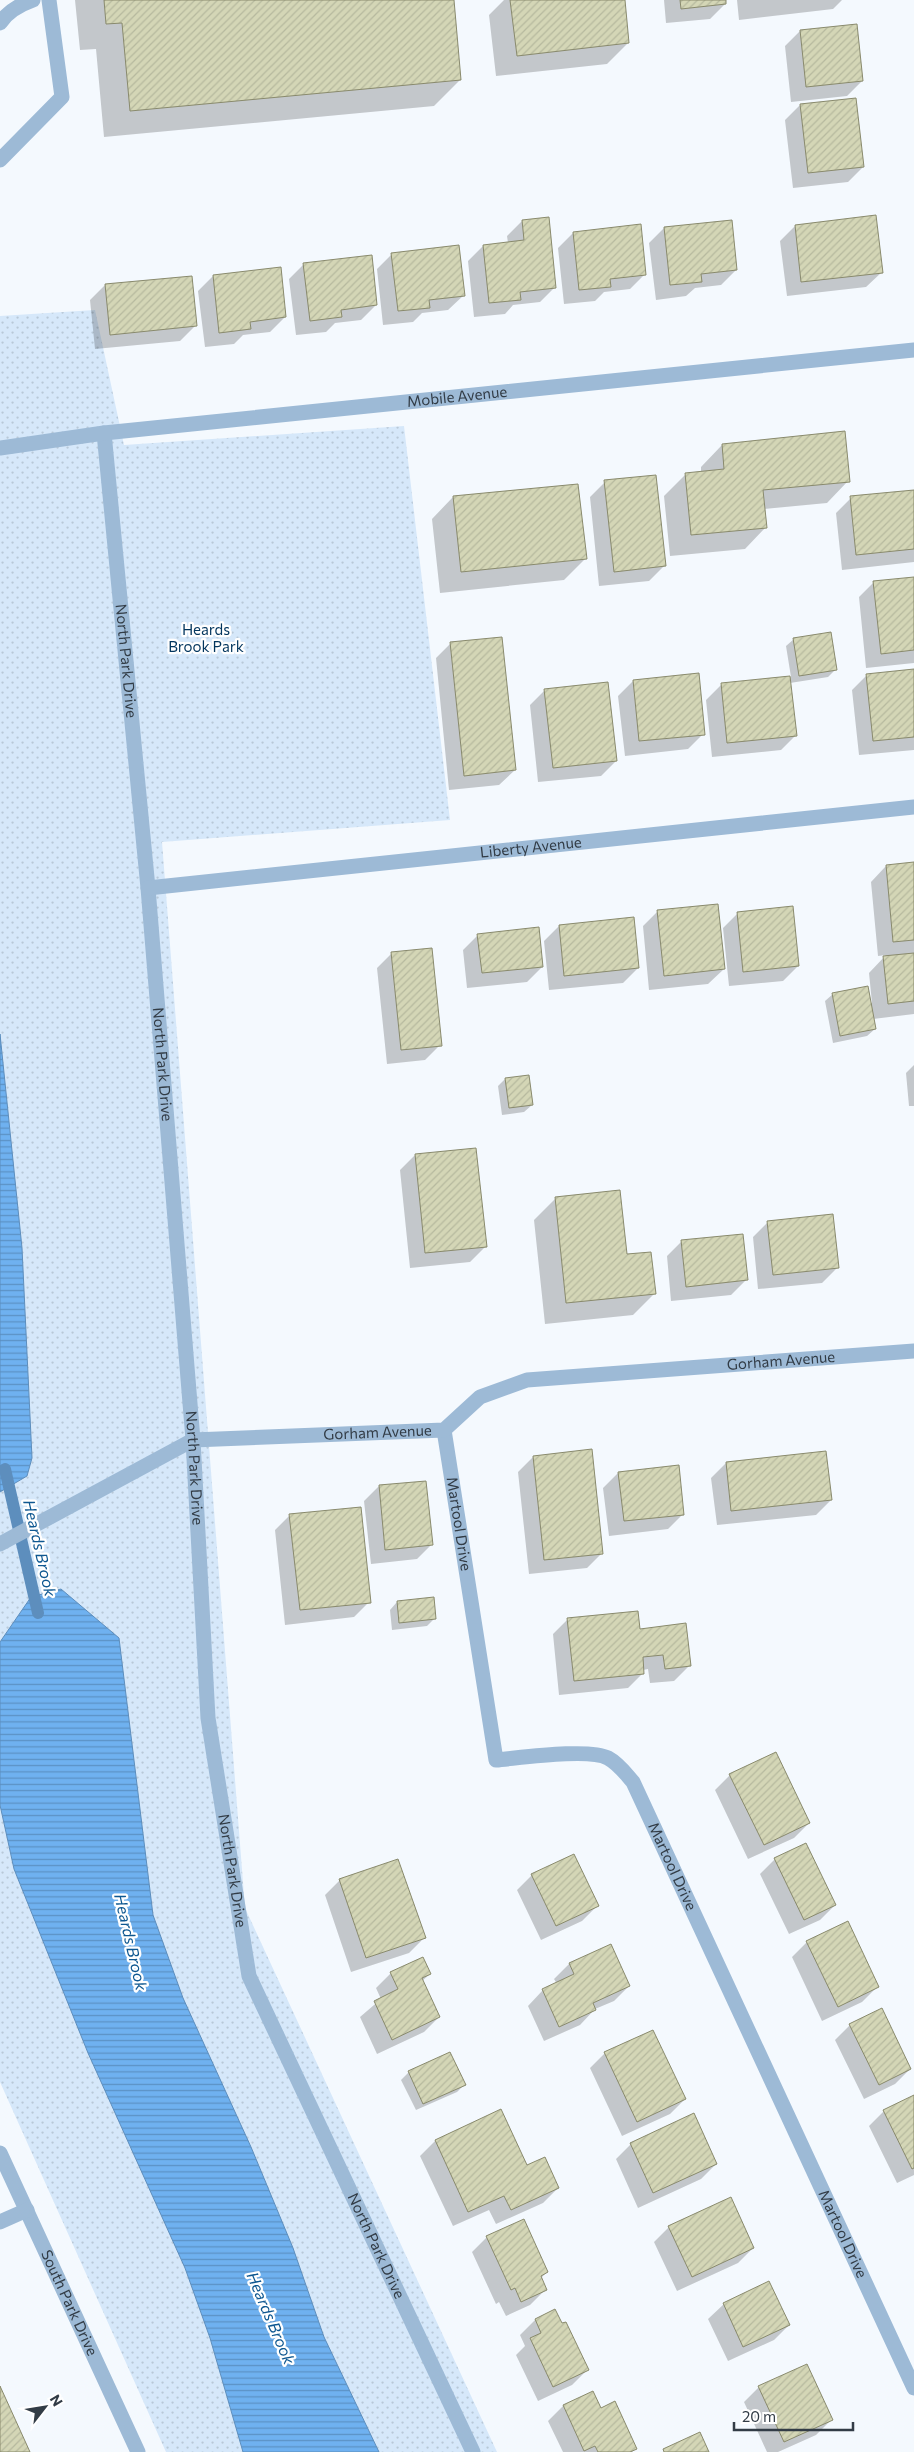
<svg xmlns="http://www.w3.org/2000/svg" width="914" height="2452" viewBox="0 0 914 2452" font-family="Commissioner,sans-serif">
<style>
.grass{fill:url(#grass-dots)}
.water{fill:url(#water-rules);stroke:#5d8ebd}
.shadow{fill:#0003}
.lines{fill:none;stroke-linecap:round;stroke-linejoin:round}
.stream{stroke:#5d8ebd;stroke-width:12}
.building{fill:url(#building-hatch);stroke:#898a6d}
.minor{stroke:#9dbad6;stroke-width:15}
.labels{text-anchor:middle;stroke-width:4.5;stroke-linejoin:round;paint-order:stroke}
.street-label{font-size:15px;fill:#323c46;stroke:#fff}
.park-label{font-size:15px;fill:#03365e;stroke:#fff}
.water-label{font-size:16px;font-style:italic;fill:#0f5891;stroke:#fff}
</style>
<defs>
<pattern id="grass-dots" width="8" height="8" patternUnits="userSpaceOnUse" patternTransform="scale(1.25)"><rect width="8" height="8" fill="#d6e8fa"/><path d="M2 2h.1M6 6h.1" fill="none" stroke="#b8c8d8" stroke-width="1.8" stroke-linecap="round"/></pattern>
<pattern id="water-rules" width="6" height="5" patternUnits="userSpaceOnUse" patternTransform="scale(1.25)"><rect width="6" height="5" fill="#6fb1f0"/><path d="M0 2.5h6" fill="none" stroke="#5c91c4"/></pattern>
<pattern id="building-hatch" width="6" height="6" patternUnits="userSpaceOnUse" patternTransform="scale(1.25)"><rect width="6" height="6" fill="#d4d6b6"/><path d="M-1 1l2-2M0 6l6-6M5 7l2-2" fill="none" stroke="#b6b99e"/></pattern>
</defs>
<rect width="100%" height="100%" fill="#f4f9fe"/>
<!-- grass -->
<path class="grass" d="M95 310 124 445 404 426 450 820 162 842 245 1908 497 2452H166L0 2082V316Z"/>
<!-- water -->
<path class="water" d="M0 1034 22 1248 32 1458 27 1476 0 1492Z
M61 1589 119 1638 153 1915 183 1998 251 2147 293 2248 324 2337 379 2452H243L210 2338 185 2268 88 2053 14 1869 0 1805V1642L31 1597Z"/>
<!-- shadow -->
<path class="shadow" d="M75 0H452L460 80 434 106 104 137 96 49 80 50Z
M504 0H623L628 43 607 64 496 76 489 15Z
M664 0H725V4L710 19 666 23Z
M737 0H842L833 9 739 20Z
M856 25 862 81 847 96 791 102 785 46 800 31Z
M800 105 863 167 848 182 793 188 785 120Z
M522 221 555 287 540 302 513 305 505 314 474 317 468 261 483 246 508 243 507 236Z
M795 226 882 272 866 287 787 296 780 241Z
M664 228 736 270 721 285 695 288 686 296 656 300 649 243Z
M573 233 645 274 630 289 604 292 595 301 564 304 558 248Z
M392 254 464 295 448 310 422 313 413 322 383 325 377 269Z
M304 264 376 305 361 320 335 323 326 332 296 335 289 279Z
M213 276 285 317 270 332 243 335 234 344 205 347 198 291Z
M105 285 195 326 180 341 95 349 90 300Z
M722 445 848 481 827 503 764 509 766 527 745 549 670 556 664 496 686 474 701 472V467Z
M605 482 664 566 649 581 599 586 590 497Z
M914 491V562L842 570 836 513 851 498Z
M453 497 585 559 564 580 440 593 432 519Z
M914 578V663L866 668 859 597 874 582Z
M794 639 835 670 828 677 790 683 796 735 781 750 712 757 706 700 721 685 791 677 786 646Z
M451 643 515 770 499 785 449 790 436 658Z
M914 671V750L859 755 852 690 867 675Z
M633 681 703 734 688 749 625 756 618 696Z
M545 690 616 761 601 776 538 782 530 705Z
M914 864V1014L873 1019 875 1029 867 1036 833 1043 825 1001 833 994 872 1003 869 973 886 955 878 956 871 882 886 866Z
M658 911 724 969 708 984 649 990 643 926Z
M738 913 798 966 783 981 729 986 723 928Z
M559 926 638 968 623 983 549 990 544 941Z
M478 935 542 967 527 982 467 988 463 950Z
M392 953 440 1045 425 1060 387 1064 377 968Z
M914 1065V1106H909L906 1073Z
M505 1079 532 1105 524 1112 502 1115 498 1086Z
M415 1155 485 1247 470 1262 410 1268 400 1170Z
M556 1198 626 1256 654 1294 633 1315 545 1324 534 1220Z
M768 1222 837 1268 822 1283 758 1289 753 1237Z
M682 1241 746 1280 731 1295 671 1301 667 1256Z
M533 1457 602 1553 587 1568 529 1574 518 1472Z
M726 1463 831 1500 816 1515 717 1525 711 1478Z
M618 1473 683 1514 668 1529 609 1536 603 1488Z
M379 1486 432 1544 417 1559 371 1564 364 1501Z
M290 1515 369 1602 354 1617 285 1625 275 1530Z
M397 1602 435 1618 427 1626 392 1630 390 1610Z
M568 1619 639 1630 689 1666 674 1681 650 1683 648 1669 643 1670V1673L628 1688 559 1695 553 1634Z
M730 1775 809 1823 794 1838 748 1859 715 1790Z
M775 1859 835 1905 820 1920 789 1934 760 1874Z
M532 1875 597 1906 582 1921 541 1940 517 1890Z
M340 1880 424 1938 409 1953 351 1972 325 1895Z
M807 1942 877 1987 862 2002 822 2021 792 1957Z
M610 1945 629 1986 614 2001 595 2009 580 2025 544 2041 528 2006 543 1990 557 1984 554 1979 569 1964Z
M391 1973 430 1974 422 1981 439 2017 424 2032 377 2054 360 2017 381 1999 376 1988Z
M850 2025 910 2069 895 2084 864 2099 835 2040Z
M605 2053 685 2099 670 2114 622 2136 590 2068Z
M409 2072 464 2085 457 2092 416 2110 401 2080Z
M914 2096V2175L897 2183 869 2126 884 2111Z
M435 2141 526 2167 558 2188 543 2203 496 2224 489 2210 453 2226 420 2156Z
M631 2144 716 2164 701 2179 638 2208 616 2159Z
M669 2227 753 2248 738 2263 677 2291 654 2242Z
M487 2237 547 2272 540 2279 545 2290 530 2305 506 2316 499 2302 496 2304 472 2252Z
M724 2304 789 2325 774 2340 728 2361 708 2319Z
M555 2311 587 2370 572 2385 538 2401 516 2355 525 2346 520 2335 535 2320Z
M759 2387 831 2420 816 2435 778 2452H767L744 2402Z
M593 2393 600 2409 635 2449 632 2452H563L548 2421 563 2406Z"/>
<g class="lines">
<!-- stream -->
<path class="stream" d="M5 1469 38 1613"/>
</g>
<!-- building -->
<path class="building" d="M104 0H454L461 80 130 111 122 23 106 24Z
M510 0H625L629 43 517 56Z
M680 0H726V4L681 9Z
M857 24 863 81 806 87 800 30Z
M856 98 864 167 808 173 800 104Z
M876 215 883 273 801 282 795 225Z
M549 217 556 288 520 292 521 300 489 303 483 245 524 240 522 220Z
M732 220 737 270 701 274 702 282 670 285 664 227Z
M641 224 646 275 610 279 611 287 579 290 573 232Z
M459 245 465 296 429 300 430 308 398 311 391 253Z
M372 255 377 305 341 310 342 317 310 321 303 263Z
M281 267 286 317 250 322 251 329 219 333 213 275Z
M192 276 197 326 110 335 105 284Z
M845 431 850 482 763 490 767 528 691 535 685 473 724 469 722 444Z
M656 475 666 566 614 572 604 480Z
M578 484 587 559 461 572 453 496Z
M914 490V549L856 555 850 496Z
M914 577V650L881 654 873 581Z
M831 632 837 670 799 676 793 638Z
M502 637 516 770 464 776 450 642Z
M914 669V737L873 741 866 674Z
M699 673 705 735 639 741 633 680Z
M790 676 797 736 727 743 721 683Z
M608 682 617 761 553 768 544 689Z
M914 862V940L893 942 886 865Z
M718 904 725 969 664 976 657 910Z
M793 906 799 966 743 972 737 912Z
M634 917 639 968 564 976 559 925Z
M539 927 543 967 482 973 477 934Z
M432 948 442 1046 401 1050 391 952Z
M914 953V1001L888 1004 883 956Z
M868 986 876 1029 840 1036 832 993Z
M529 1075 533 1105 509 1108 505 1078Z
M476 1148 487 1247 425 1253 415 1154Z
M620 1190 627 1254 651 1252 656 1294 566 1303 555 1197Z
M833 1214 839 1268 773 1275 767 1221Z
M743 1234 748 1280 686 1287 681 1240Z
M592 1449 603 1554 544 1560 533 1456Z
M826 1451 832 1500 731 1511 726 1462Z
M679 1465 684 1515 624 1521 618 1472Z
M426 1481 433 1545 385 1550 379 1485Z
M361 1507 371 1603 300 1610 289 1514Z
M434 1597 436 1619 399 1623 397 1601Z
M638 1611 640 1629 686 1623 691 1666 665 1669 663 1655 643 1657 644 1674 574 1681 567 1618Z
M776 1752 810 1823 764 1845 729 1774Z
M806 1843 836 1905 804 1920 774 1858Z
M574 1854 599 1906 556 1926 531 1874Z
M398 1859 426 1938 366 1958 339 1879Z
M848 1921 879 1987 838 2007 806 1941Z
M611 1944 630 1986 593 2003 596 2010 559 2027 542 1989 574 1974 569 1963Z
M423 1957 431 1974 422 1978 440 2017 392 2040 374 2001 398 1989 390 1972Z
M882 2008 911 2069 879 2085 849 2024Z
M653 2030 686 2099 637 2122 604 2052Z
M450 2052 466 2085 423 2104 408 2071Z
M914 2095V2168L912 2169 883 2110Z
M501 2109 527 2165 545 2157 559 2188 511 2210 504 2196 468 2212 435 2140Z
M694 2113 717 2164 653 2193 630 2143Z
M731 2197 754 2248 692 2277 668 2226Z
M524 2219 548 2272 541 2276 547 2290 521 2302 515 2288 511 2290 486 2236Z
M769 2281 790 2325 743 2347 723 2303Z
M555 2309 562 2323 566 2322 589 2370 553 2387 530 2338 541 2333 535 2319Z
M807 2364 833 2420 784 2442 758 2386Z
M0 2386 30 2452H0Z
M593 2391 601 2408 615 2401 637 2449 630 2452H598L595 2446 584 2451 563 2405Z
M700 2432 709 2452H664L663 2449Z"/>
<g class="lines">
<!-- minor -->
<g class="minor">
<path d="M0 23C8 11 19 5 33 0"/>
<path d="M0 160 62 97 49 0"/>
<path id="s1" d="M104 433 148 888 193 1440 208 1718 249 1976 473 2452"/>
<path id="s2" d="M0 448 104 433 914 350"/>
<path id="s3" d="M148 888 914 807"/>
<path id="s4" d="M444 1430 496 1760C520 1758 589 1748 608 1758 619 1764 625 1773 633 1782L914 2388"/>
<path id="s5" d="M0 1544 193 1440 444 1430 480 1397 527 1380 914 1351"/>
<path id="s6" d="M0 2153 138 2452"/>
<path d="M0 2222 27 2210"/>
</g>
</g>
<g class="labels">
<!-- street labels -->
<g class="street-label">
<text dy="5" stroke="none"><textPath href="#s2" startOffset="460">Mobile Avenue</textPath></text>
<text dy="5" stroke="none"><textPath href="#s1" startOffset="229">North Park Drive</textPath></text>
<text dy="5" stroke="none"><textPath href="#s3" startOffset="385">Liberty Avenue</textPath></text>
<text dy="5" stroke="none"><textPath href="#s1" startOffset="634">North Park Drive</textPath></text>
<text dy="5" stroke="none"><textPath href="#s5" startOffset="824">Gorham Avenue</textPath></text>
<text dy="5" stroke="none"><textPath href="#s5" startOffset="404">Gorham Avenue</textPath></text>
<text dy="5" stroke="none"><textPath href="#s1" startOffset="1039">North Park Drive</textPath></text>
<text dy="5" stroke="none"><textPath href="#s4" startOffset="95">Martool Drive</textPath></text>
<text dy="5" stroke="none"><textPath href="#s4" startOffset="575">Martool Drive</textPath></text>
<text dy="5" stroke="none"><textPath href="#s1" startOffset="1444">North Park Drive</textPath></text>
<text dy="5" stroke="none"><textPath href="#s4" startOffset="980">Martool Drive</textPath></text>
<text dy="5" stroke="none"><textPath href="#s1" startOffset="1849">North Park Drive</textPath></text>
<text dy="5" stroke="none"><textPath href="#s6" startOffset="165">South Park Drive</textPath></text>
</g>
<!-- park labels -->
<g class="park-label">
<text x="206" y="635">Heards<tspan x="206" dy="17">Brook Park</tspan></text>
</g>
<!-- water labels -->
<g class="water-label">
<text transform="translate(40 1548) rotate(77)" y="6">Heards Brook</text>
<text transform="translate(131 1942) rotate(77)" y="6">Heards Brook</text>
<text transform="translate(271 2318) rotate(67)" y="6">Heards Brook</text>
</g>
</g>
<!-- north arrow -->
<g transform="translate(45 2407) rotate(59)" stroke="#ffffff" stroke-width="4" paint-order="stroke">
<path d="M0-4L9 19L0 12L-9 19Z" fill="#323c46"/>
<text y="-8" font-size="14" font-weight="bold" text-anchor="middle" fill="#323c46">N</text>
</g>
<!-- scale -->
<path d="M734 2422v8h119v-8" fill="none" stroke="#323c46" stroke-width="2.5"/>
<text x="742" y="2422" font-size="15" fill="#323c46" stroke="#ffffff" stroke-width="4" paint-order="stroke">20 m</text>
</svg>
